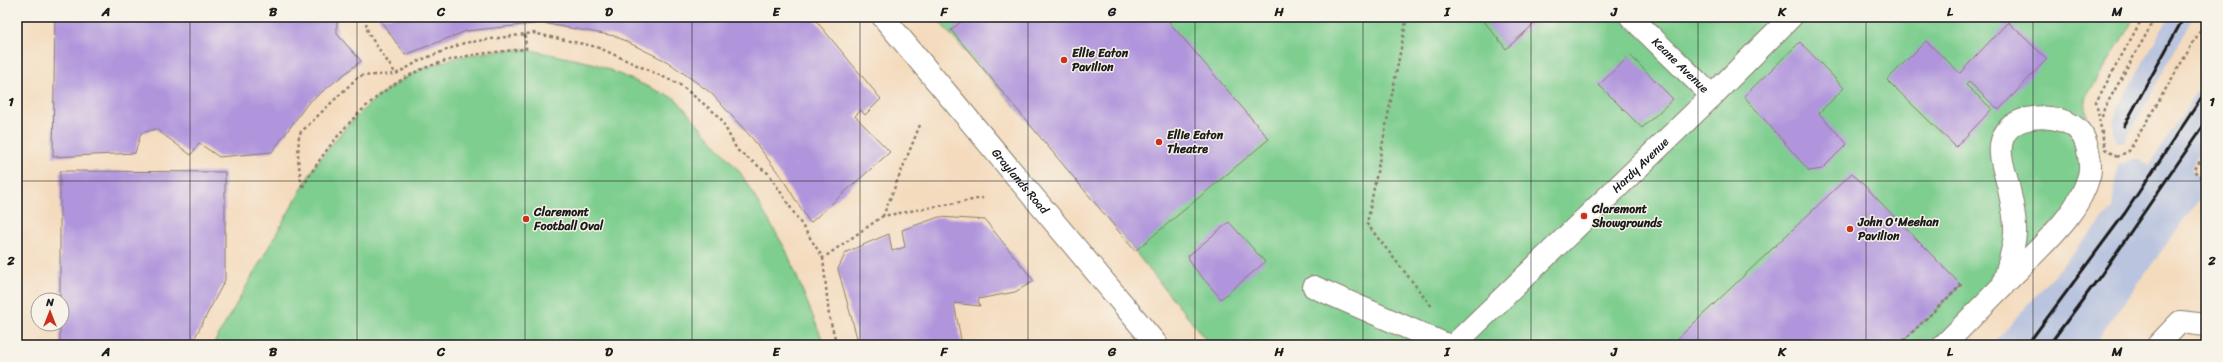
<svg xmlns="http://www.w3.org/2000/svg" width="2223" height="362" viewBox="0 0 2223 362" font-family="Sriracha,sans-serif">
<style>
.industrial{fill:#bac4de}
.green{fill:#7ece8f;stroke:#4d7556}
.building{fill:#b095dc}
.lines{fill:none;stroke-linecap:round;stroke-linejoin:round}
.minor-casing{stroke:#887c6d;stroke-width:24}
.major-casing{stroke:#887c6d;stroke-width:24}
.path{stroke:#887c6d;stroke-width:2.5;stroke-dasharray:3 3;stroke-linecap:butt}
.minor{stroke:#fff;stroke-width:22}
.major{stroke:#fff;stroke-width:22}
.rail{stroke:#1c1c1c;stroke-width:3}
.path-bridge{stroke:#887c6d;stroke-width:2.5;stroke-dasharray:3 3;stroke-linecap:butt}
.grid{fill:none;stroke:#1c1c1c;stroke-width:1;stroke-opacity:0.55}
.poi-dot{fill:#c8321e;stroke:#f7f3e8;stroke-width:1.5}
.labels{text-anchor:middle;stroke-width:3;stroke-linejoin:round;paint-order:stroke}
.poi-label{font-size:12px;font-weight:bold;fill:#1c1c1c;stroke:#f7f3e8;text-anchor:start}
.street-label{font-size:12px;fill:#1c1c1c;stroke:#f7f3e8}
.neatline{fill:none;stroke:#1c1c1c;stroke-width:1.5}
.grid-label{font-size:13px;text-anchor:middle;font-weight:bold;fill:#1c1c1c}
</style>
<rect width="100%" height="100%" fill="#f7f3e8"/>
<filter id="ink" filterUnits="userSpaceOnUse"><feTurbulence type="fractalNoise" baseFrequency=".025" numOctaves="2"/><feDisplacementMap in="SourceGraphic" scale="8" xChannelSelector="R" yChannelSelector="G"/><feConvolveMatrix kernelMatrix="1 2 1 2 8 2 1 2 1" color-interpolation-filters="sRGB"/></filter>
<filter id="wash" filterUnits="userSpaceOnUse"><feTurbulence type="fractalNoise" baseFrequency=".012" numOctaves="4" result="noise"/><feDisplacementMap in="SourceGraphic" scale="16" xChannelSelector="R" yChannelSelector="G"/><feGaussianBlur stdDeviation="0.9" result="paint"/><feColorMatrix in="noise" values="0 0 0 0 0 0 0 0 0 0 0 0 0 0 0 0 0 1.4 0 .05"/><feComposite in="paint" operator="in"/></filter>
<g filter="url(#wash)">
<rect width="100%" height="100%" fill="#f4dbbe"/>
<!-- industrial -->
<path class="industrial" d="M2169 17H2193L2124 143 2116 141 2113 124 2119 105Z
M2206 77V139L2191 169 2206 183V190L2093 345H1993L2112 208 2117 166 2135 158 2149 166Z"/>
<!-- green -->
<path class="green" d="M935 17H2135L2085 99 2096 180 1938 345H1210L1049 145Z
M526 49 596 64 676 99 740 172 786 250 821 336 822 345H213L313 169C345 124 385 80 439 63 467 53 496 51 526 49Z"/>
<g id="blocks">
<!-- building -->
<path class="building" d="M55 17H337V34L361 61 308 103 272 152 219 157 199 143 191 155 156 129 141 133 135 153 53 157Z
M378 17H813L881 99 865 115 861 110 855 116 890 152 810 223 782 178 752 138 711 93 668 62 615 36 542 23 466 31 405 55Z
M967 17H1165L1269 139 1135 251 951 30Z
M1486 17H1542L1506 49 1483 20Z
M2008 22 2047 59 1999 110 1969 82 1966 85 1992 109 1956 147 1887 80 1926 41 1960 73Z
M1800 42 1844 88 1819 113 1847 144 1822 169 1809 171 1744 96Z
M1630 55 1673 99 1642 128 1599 85Z
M60 171 225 172V280L191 345H60V324H62V300H60Z
M1852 173 1961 285 1899 345H1671Z
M939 217 985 220 1034 281 1015 292 978 299 980 306 954 303 962 345H859L838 269 846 252 889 234 892 251 905 247 902 230Z
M1229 222 1265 262 1221 299 1190 263 1188 256Z"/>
</g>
</g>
<g filter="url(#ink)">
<use href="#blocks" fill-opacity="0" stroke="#887c6d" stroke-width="1"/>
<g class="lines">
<!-- minor casing -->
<g class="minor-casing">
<g id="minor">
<path id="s1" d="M883 17 1157 345"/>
<path id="s2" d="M1631 17 1712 96"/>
<path d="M1314 287 1447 345"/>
<path id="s3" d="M1454 345 1712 96 1791 17"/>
<path d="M1944 345C1971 318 1998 290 2025 263 2050 237 2079 212 2089 176 2092 164 2088 142 2080 132 2066 114 2020 111 2006 132 1995 148 2004 168 2008 185 2011 199 2016 218 2015 233 2014 250 2007 269 2003 286"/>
</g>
</g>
<!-- major casing -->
<g class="major-casing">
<path id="major" d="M2158 345 2180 322 2206 325"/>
</g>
<!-- path -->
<path class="path" d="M365 17 368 33 396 74
M1407 17 1367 224 1433 308
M2102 117 2104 109 2156 17
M920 125 883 216 983 198
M2206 151 2194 171 2206 181
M2117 157 2129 151 2206 21
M302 187 298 159 299 134 359 76 396 74 421 60 464 43 533 33 597 47 679 84 720 117 737 150 769 174 823 258 883 216
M303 187C332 135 380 81 439 63 467 54 496 52 526 49L525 34
M823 258 829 316 837 345
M1899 345 1961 285 1963 288"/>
<!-- minor -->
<use href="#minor" class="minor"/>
<!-- major -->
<use href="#major" class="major"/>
<!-- rail -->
<path class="rail" d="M2124 126 2184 17
M2027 345 2125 213 2206 91
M2049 345 2101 275 2206 122"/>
<!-- path-bridge -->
<path class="path-bridge" d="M2117 157 2105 149 2096 102 2143 17"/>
</g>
</g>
<!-- grid -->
<path class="grid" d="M190 17V345M357 17V345M525 17V345M692 17V345M860 17V345M1028 17V345M1195 17V345M1363 17V345M1531 17V345M1698 17V345M1866 17V345M2033 17V345M17 181H2206"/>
<!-- markers -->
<g class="poi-dot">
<circle cx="1064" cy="60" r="4"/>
<circle cx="1159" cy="142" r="4"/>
<circle cx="1584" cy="216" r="4"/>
<circle cx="526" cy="219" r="4"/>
<circle cx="1850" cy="229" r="4"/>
</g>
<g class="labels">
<!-- poi labels -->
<g class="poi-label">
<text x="1072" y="57">Ellie Eaton<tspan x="1072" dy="14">Pavilion</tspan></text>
<text x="1167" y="139">Ellie Eaton<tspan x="1167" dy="14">Theatre</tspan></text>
<text x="1592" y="213">Claremont<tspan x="1592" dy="14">Showgrounds</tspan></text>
<text x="534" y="216">Claremont<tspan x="534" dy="14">Football Oval</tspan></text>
<text x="1858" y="226">John O'Meehan<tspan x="1858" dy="14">Pavilion</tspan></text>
</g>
<!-- street labels -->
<g class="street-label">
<text dy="4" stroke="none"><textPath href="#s2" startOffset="69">Keane Avenue</textPath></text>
<text dy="4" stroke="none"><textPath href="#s3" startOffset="259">Hardy Avenue</textPath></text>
<text dy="4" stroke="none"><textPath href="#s1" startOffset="214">Graylands Road</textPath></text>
</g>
</g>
<!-- margin -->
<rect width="2223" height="362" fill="none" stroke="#f7f3e8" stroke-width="44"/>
<!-- north arrow -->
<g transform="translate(50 312)"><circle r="19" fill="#f7f3e8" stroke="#9f9d96"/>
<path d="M0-3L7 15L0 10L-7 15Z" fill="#c8321e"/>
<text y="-6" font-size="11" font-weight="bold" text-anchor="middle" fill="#1c1c1c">N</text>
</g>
<rect x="22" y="22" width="2179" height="318" class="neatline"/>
<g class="grid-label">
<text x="106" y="16">A</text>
<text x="273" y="16">B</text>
<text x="441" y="16">C</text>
<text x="609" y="16">D</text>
<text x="776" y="16">E</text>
<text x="944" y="16">F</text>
<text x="1112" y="16">G</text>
<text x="1279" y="16">H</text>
<text x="1447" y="16">I</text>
<text x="1614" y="16">J</text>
<text x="1782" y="16">K</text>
<text x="1950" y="16">L</text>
<text x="2117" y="16">M</text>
<text x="11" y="106">1</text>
<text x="2212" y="106">1</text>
<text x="11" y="265">2</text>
<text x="2212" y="265">2</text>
<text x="106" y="356">A</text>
<text x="273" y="356">B</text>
<text x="441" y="356">C</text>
<text x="609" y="356">D</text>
<text x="776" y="356">E</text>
<text x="944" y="356">F</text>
<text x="1112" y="356">G</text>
<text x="1279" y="356">H</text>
<text x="1447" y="356">I</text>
<text x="1614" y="356">J</text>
<text x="1782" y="356">K</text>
<text x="1950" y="356">L</text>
<text x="2117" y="356">M</text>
</g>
</svg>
